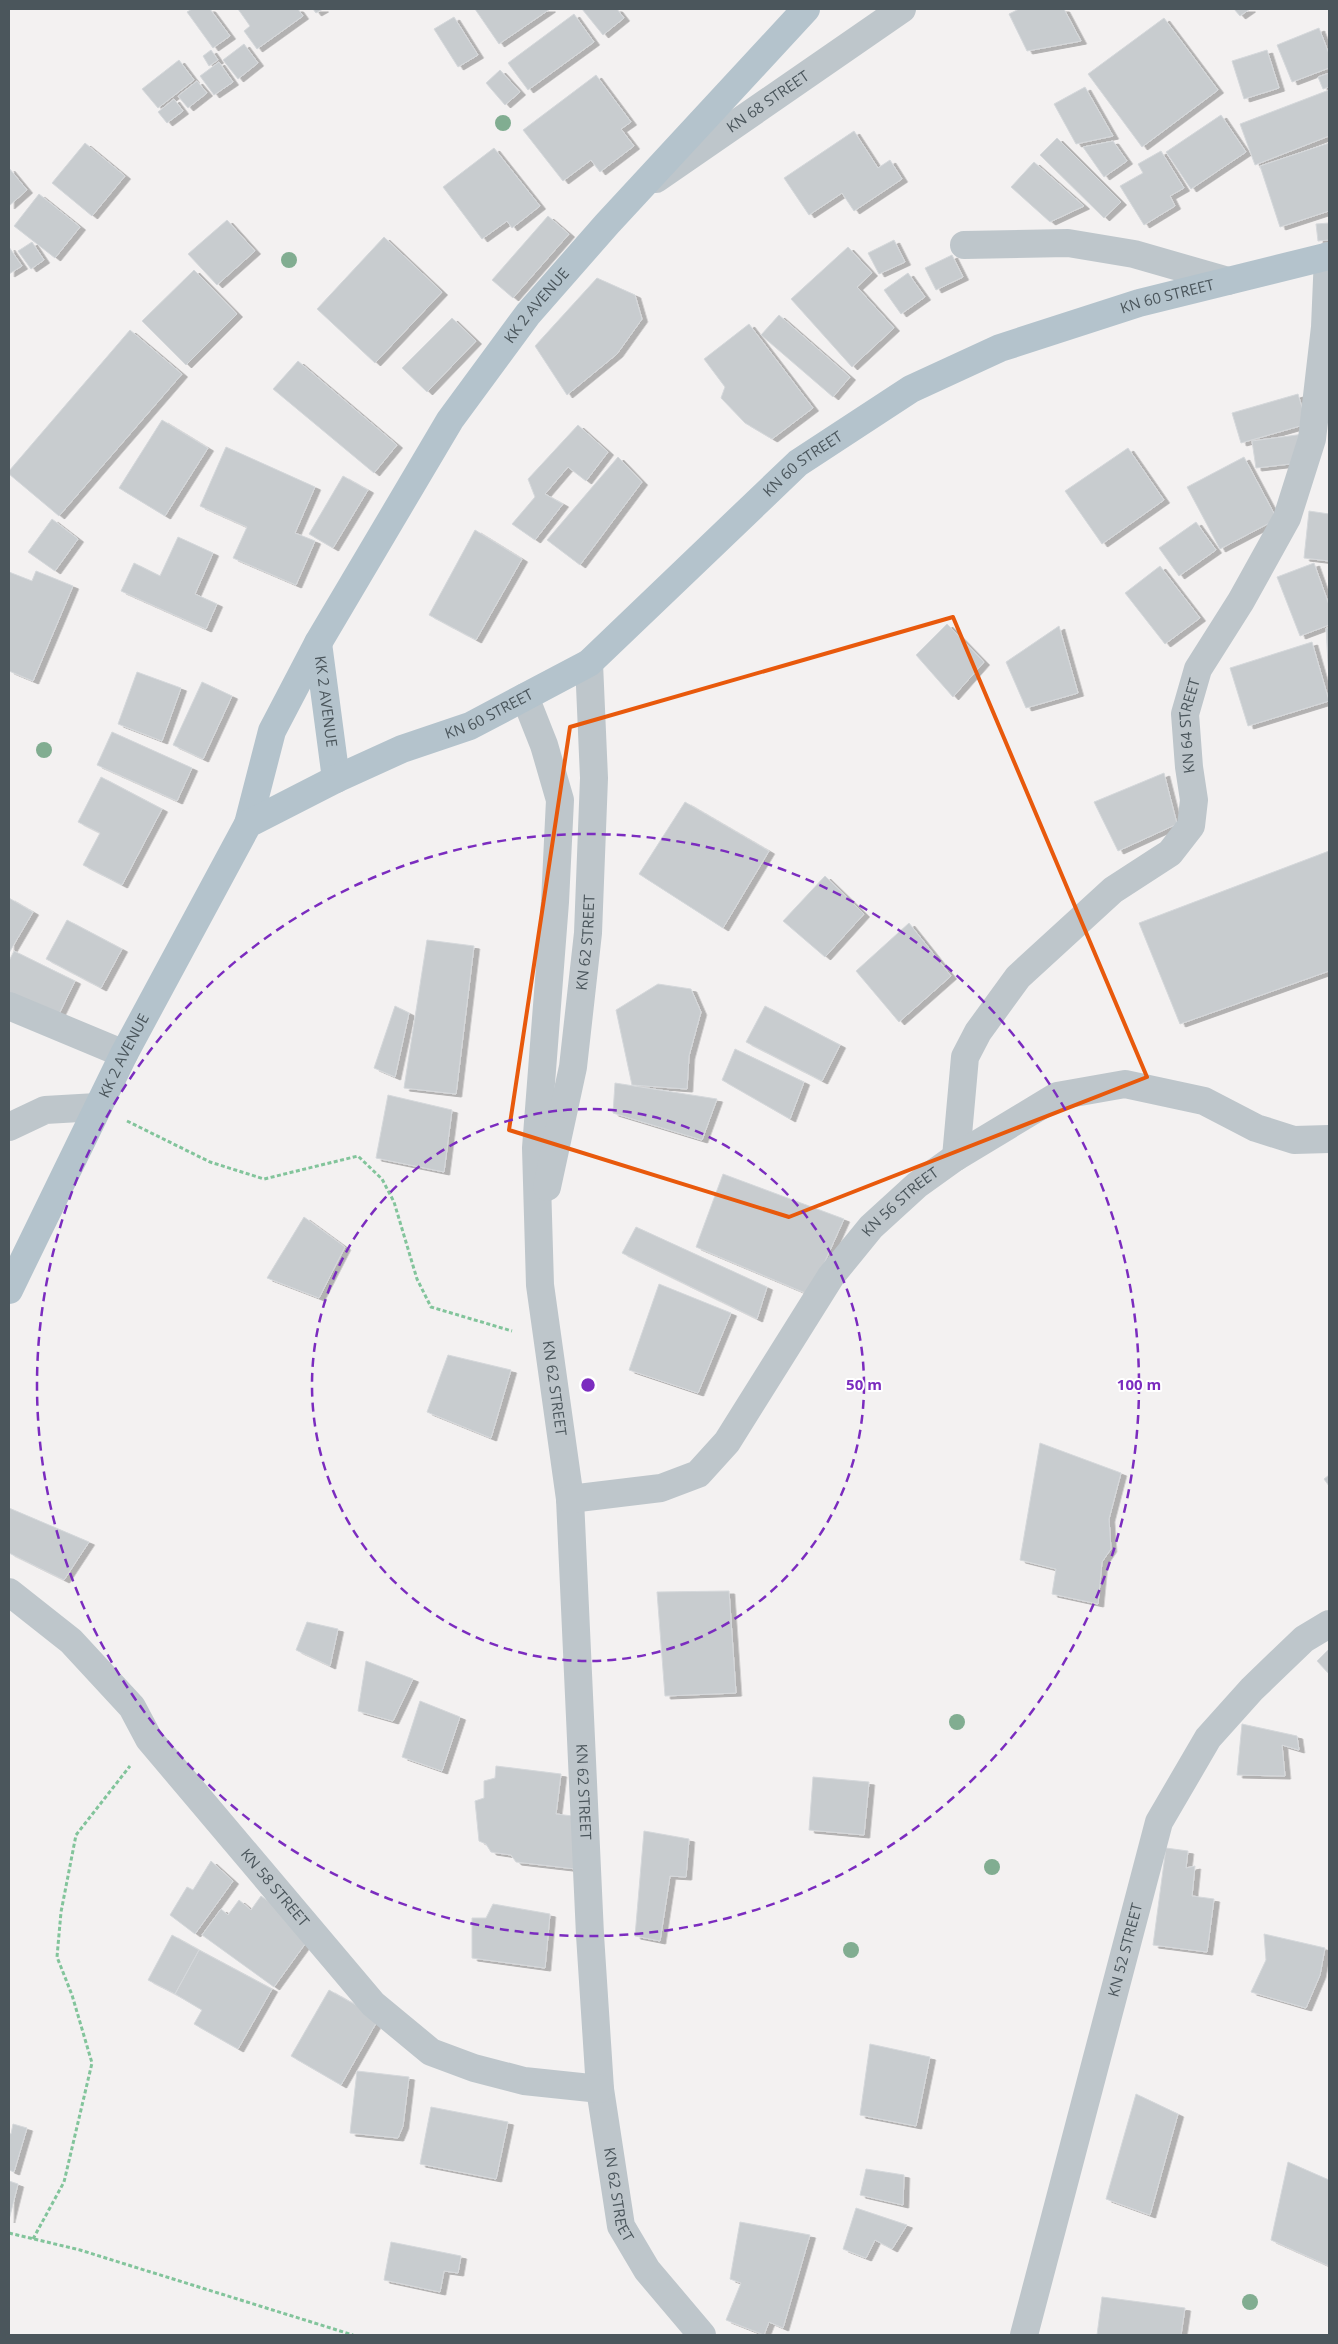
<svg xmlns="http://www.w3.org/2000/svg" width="1338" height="2344" viewBox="0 0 1338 2344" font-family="'Open Sans',sans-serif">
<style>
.building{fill:#c8cccf;stroke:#d5d8db;filter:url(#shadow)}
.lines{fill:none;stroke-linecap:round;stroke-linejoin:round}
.path{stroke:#82c49b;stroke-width:3;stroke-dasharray:4 2.5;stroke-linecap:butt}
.minor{stroke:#bec6cb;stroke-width:28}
.major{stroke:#b4c3cc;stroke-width:28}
.tree{fill:#81ad91}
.marked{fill:none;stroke:#e8590c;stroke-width:4;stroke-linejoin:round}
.ring{fill:none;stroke:#7b2cbf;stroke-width:2.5;stroke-dasharray:9 6}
.labels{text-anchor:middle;stroke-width:4;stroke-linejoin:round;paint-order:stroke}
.street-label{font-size:15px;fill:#4b565c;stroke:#fff}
.centre{fill:#7b2cbf;stroke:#fff;stroke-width:2.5}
.ring-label{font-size:15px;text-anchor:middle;font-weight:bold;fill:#7b2cbf;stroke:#fff;stroke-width:4;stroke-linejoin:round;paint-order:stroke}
</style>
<defs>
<filter id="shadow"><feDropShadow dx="5.5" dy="3" stdDeviation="0" flood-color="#0004"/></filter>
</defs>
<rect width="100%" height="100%" fill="#f3f1f1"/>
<!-- building -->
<path class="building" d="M192 9H210L230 36 213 48 187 12Z
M238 9H298L303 16 257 49 244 31 250 26Z
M313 9H323L316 13Z
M475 9H550L499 44Z
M582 9H617L624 18 603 35Z
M1019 9H1064L1081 41 1027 51 1009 14Z
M1234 9H1250L1240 16Z
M574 14 594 42 528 90 508 63Z
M454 17 478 55 458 67 434 29Z
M1164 18 1218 90 1142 147 1088 74Z
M1319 28 1329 54V68L1292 82 1277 45Z
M244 44 258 63 238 79 223 60Z
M211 50 218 60 209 66 203 56Z
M1267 50 1279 88 1244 99 1232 61Z
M179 60 194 80 158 108 142 89Z
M219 62 233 82 214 95 200 76Z
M500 70 520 92 505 105 486 83Z
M1329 73V87L1323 89 1318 77Z
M596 75 631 122 621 129 634 146 600 172 591 160 563 181 523 130Z
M197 81 207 93 188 108 178 96Z
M1085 87 1113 136 1076 144 1054 104Z
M1329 90V136L1255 165 1240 124Z
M174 99 183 111 167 123 158 112Z
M1221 115 1246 152 1191 189 1166 152Z
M854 131 878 168 890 160 902 179 854 211 842 193 809 215 784 178Z
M1057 138 1121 202 1104 218 1040 155Z
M1113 141 1127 161 1104 177 1083 147Z
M85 143 125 176 92 216 52 183Z
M1329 143V211L1280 227 1260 166Z
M494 148 540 206 512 228 507 221 482 239 443 187Z
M1161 151 1184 188 1170 196 1175 206 1144 225 1120 186 1143 173 1138 164Z
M1034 162 1084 206 1050 222 1011 187Z
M9 168 27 190 9 206Z
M39 194 80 227 55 258 14 226Z
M548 216 569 234 513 298 492 280Z
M227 220 255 251 217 285 188 254Z
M1329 223V240L1318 241 1316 224Z
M384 237 442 292 375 363 317 309Z
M894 240 905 262 879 274 868 253Z
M32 242 44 260 31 269 18 251Z
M9 247 22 266 9 274Z
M848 247 872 273 857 287 894 328 852 367 791 299Z
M952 255 963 277 936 290 925 268Z
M194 270 237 314 186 365 142 321Z
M908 273 925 297 901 314 884 290Z
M597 278 635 295 642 319 617 354 567 395 535 346Z
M779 315 850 377 833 397 761 335Z
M452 318 476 341 427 392 402 368Z
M749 324 813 408 772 439 745 423 721 398 725 387 704 359Z
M130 330 182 374 59 516 9 474V471Z
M298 361 397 445 374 473 273 389Z
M1298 394 1307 424 1241 443 1232 413Z
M162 420 208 448 165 516 119 488Z
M578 425 608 452 586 481 568 467 545 494 563 504 535 540 512 524 535 497 528 479Z
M1304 434 1307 462 1256 468 1252 441Z
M226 447 315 487 295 533 315 541 296 585 233 558 247 527 200 506Z
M1128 448 1164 500 1102 544 1065 491Z
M618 457 642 482 580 565 547 540Z
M1244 457 1277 519 1220 549 1187 487Z
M343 476 368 490 333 548 309 534Z
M1309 511 1329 514V561L1304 558Z
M52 519 78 539 55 571 28 552Z
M1196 522 1216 550 1179 576 1159 548Z
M475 530 522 559 476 640 429 615Z
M178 537 213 553 195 594 217 604 206 629 121 591 134 563 160 576Z
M1314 563 1329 605V625L1300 636 1277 577Z
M1160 566 1200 618 1165 644 1125 593Z
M36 571 73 586 33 681 9 671V572L32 581Z
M947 624 984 662 953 697 916 655Z
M1059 626 1078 693 1026 708 1006 662Z
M1326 628H1329V680Z
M1312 642 1329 701 1248 726 1230 668Z
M137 672 181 688 162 741 118 724Z
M202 682 232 696 203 759 173 745Z
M112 732 192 768 177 801 97 765Z
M1164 773 1177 824 1118 851 1094 802Z
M101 777 162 809 122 885 83 865 100 833 78 822Z
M685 802 769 851 723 928 639 874Z
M1329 851V971L1180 1024 1139 923Z
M825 876 864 914 825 957 783 921Z
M9 898 33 912 9 953Z
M67 920 122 949 101 988 46 959Z
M909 923 951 976 899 1022 856 971Z
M427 940 474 946 456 1094 404 1088Z
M14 951 75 981 56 1020 9 996V961Z
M658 984 691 989 701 1012 689 1056 687 1089 632 1085 616 1010Z
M395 1006 409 1013 395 1077 374 1068Z
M765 1006 840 1045 822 1081 746 1042Z
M735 1049 804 1082 790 1119 722 1080Z
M615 1083 717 1099 702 1140 613 1113Z
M388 1095 452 1110 444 1172 376 1158Z
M723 1174 844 1219 810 1295 696 1247Z
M304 1217 345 1247 319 1298 267 1278Z
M636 1227 767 1287 757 1319 622 1253Z
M659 1284 731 1313 698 1393 629 1370Z
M448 1355 511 1370 491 1438 427 1412Z
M1040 1443 1121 1473 1109 1519 1111 1549 1102 1562 1098 1604 1052 1594 1056 1569 1020 1560Z
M1329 1475V1486L1324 1479Z
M9 1508 89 1542 64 1580 9 1553Z
M729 1591 736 1693 665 1696 657 1592Z
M307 1622 338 1629 330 1666 296 1650Z
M1329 1649V1674L1317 1661Z
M366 1661 413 1679 393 1721 358 1711Z
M420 1701 460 1717 442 1771 402 1757Z
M1242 1724 1297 1736 1299 1750 1282 1745 1285 1776 1237 1775Z
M496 1766 561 1774 556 1814 581 1817 576 1869 516 1862 511 1855 491 1852 486 1844 479 1841 475 1801 484 1798V1781L495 1778Z
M813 1777 869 1782 864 1835 809 1830Z
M644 1831 689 1839 686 1877 670 1876 660 1941 635 1936Z
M1166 1848 1188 1851 1186 1868 1195 1866 1192 1896 1214 1899 1207 1952 1153 1945Z
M211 1861 233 1881 195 1934 170 1915 187 1887 193 1890Z
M261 1896 313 1933 274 1987 202 1935 221 1909 228 1915 239 1900 251 1910Z
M493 1904 550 1914 545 1968 472 1958V1918H486Z
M1264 1934 1325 1948 1320 1975 1306 2008 1251 1992 1266 1960Z
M172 1935 199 1950 175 1994 148 1980Z
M199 1950 272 1989 238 2049 194 2024 202 2010 175 1994Z
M329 1990 379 2018 341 2085 291 2056Z
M870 2044 930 2057 916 2126 860 2115Z
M357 2071 409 2077 403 2126 398 2138 350 2133Z
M1136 2094 1178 2114 1150 2215 1106 2199Z
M431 2107 508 2122 496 2179 420 2164Z
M13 2124 27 2128 14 2172 9 2170V2133L11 2134Z
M1288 2162 1329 2180V2266L1271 2240Z
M866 2169 904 2175 903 2205 860 2195Z
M9 2181 18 2184 9 2220Z
M856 2208 907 2225 892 2249 875 2240 866 2258 843 2249Z
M740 2222 810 2235 783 2328 769 2322 764 2335 726 2320 741 2283 730 2279Z
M391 2242 461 2256 458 2273 444 2271 440 2292 384 2280Z
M1102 2297 1185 2308 1181 2335H1097Z"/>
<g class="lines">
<!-- path -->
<path class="path" d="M127 1121 210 1162 264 1179 358 1156 382 1179 394 1202 417 1279 431 1307 512 1331
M9 2233 80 2250 353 2335
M33 2239 64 2182 92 2063 72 1995 57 1957 61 1912 76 1835 130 1766"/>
<!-- minor -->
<g class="minor">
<path id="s1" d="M656 179 902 9"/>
<path d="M964 245 1068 243 1134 254 1228 281"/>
<path id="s2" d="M525 697 544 745 560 800 555 902 536 1148 540 1285 570 1499 590 1935 600 2089 621 2226 647 2270 702 2335"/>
<path d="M9 1006 124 1054"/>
<path d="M9 1127 45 1110 97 1107"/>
<path id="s3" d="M956 1157 965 1057 978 1032 1018 977 1113 890 1170 853 1191 826 1194 800 1189 767 1185 714 1198 669 1241 601 1287 518 1312 439 1325 327 1328 256"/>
<path id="s4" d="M547 1187 573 1067 588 933 594 778 589 663"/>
<path id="s5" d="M570 1499 661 1488 698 1474 727 1442 831 1276 871 1227 917 1185 956 1157 1057 1096 1125 1084 1204 1101 1256 1128 1294 1140 1329 1139"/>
<path id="s6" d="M9 1592 71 1641 132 1707 149 1739 373 2004 431 2052 474 2068 524 2081 600 2089"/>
<path id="s7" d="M1024 2335 1159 1822 1208 1738 1252 1689 1304 1639 1329 1624"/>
</g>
<!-- major -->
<g class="major">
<path id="s8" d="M318 643 336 779"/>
<path id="s9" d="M248 824 272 731 318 643 450 420 528 314 607 224 806 9"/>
<path id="s10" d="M9 1290 124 1054 248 824 336 779 402 749 470 726 589 663 798 463 911 389 1000 348 1139 303 1329 256"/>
</g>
</g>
<!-- trees -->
<g class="tree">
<circle cx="503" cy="123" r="8"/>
<circle cx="289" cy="260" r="8"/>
<circle cx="44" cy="750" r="8"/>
<circle cx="957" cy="1722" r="8"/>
<circle cx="992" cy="1867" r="8"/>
<circle cx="851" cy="1950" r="8"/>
<circle cx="1250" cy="2302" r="8"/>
</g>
<!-- marked area -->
<path class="marked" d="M953 617 1147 1077 789 1217 509 1130 570 727Z"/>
<!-- distance rings -->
<g class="ring">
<circle cx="588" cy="1385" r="276"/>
<circle cx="588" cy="1385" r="551"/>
</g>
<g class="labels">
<!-- street labels -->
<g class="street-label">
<text dy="5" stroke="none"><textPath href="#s1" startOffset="136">KN 68 STREET</textPath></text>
<text dy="5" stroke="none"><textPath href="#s10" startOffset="1599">KN 60 STREET</textPath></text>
<text dy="5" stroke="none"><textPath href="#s9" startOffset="598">KK 2 AVENUE</textPath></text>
<text dy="5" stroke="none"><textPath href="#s10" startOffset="1194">KN 60 STREET</textPath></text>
<text dy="5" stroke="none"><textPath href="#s8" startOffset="59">KK 2 AVENUE</textPath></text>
<text dy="5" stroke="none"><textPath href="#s10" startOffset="789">KN 60 STREET</textPath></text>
<text dy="5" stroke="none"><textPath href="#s3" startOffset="529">KN 64 STREET</textPath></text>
<text dy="5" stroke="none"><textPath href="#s4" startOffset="248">KN 62 STREET</textPath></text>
<text dy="5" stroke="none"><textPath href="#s10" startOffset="261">KK 2 AVENUE</textPath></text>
<text dy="5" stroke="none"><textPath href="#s5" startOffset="472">KN 56 STREET</textPath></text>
<text dy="5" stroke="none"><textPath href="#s2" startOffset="699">KN 62 STREET</textPath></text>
<text dy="5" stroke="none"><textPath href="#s2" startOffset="1104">KN 62 STREET</textPath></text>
<text dy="5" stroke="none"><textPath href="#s6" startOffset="400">KN 58 STREET</textPath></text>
<text dy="5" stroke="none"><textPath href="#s7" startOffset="398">KN 52 STREET</textPath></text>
<text dy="5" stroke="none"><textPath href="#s2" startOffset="1509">KN 62 STREET</textPath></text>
</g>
</g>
<circle cx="588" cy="1385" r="8" class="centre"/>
<g class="ring-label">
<text x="864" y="1390">50 m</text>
<text x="1139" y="1390">100 m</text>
</g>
<!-- border -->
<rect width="1338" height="2344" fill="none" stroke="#4b565c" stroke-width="20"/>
</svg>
